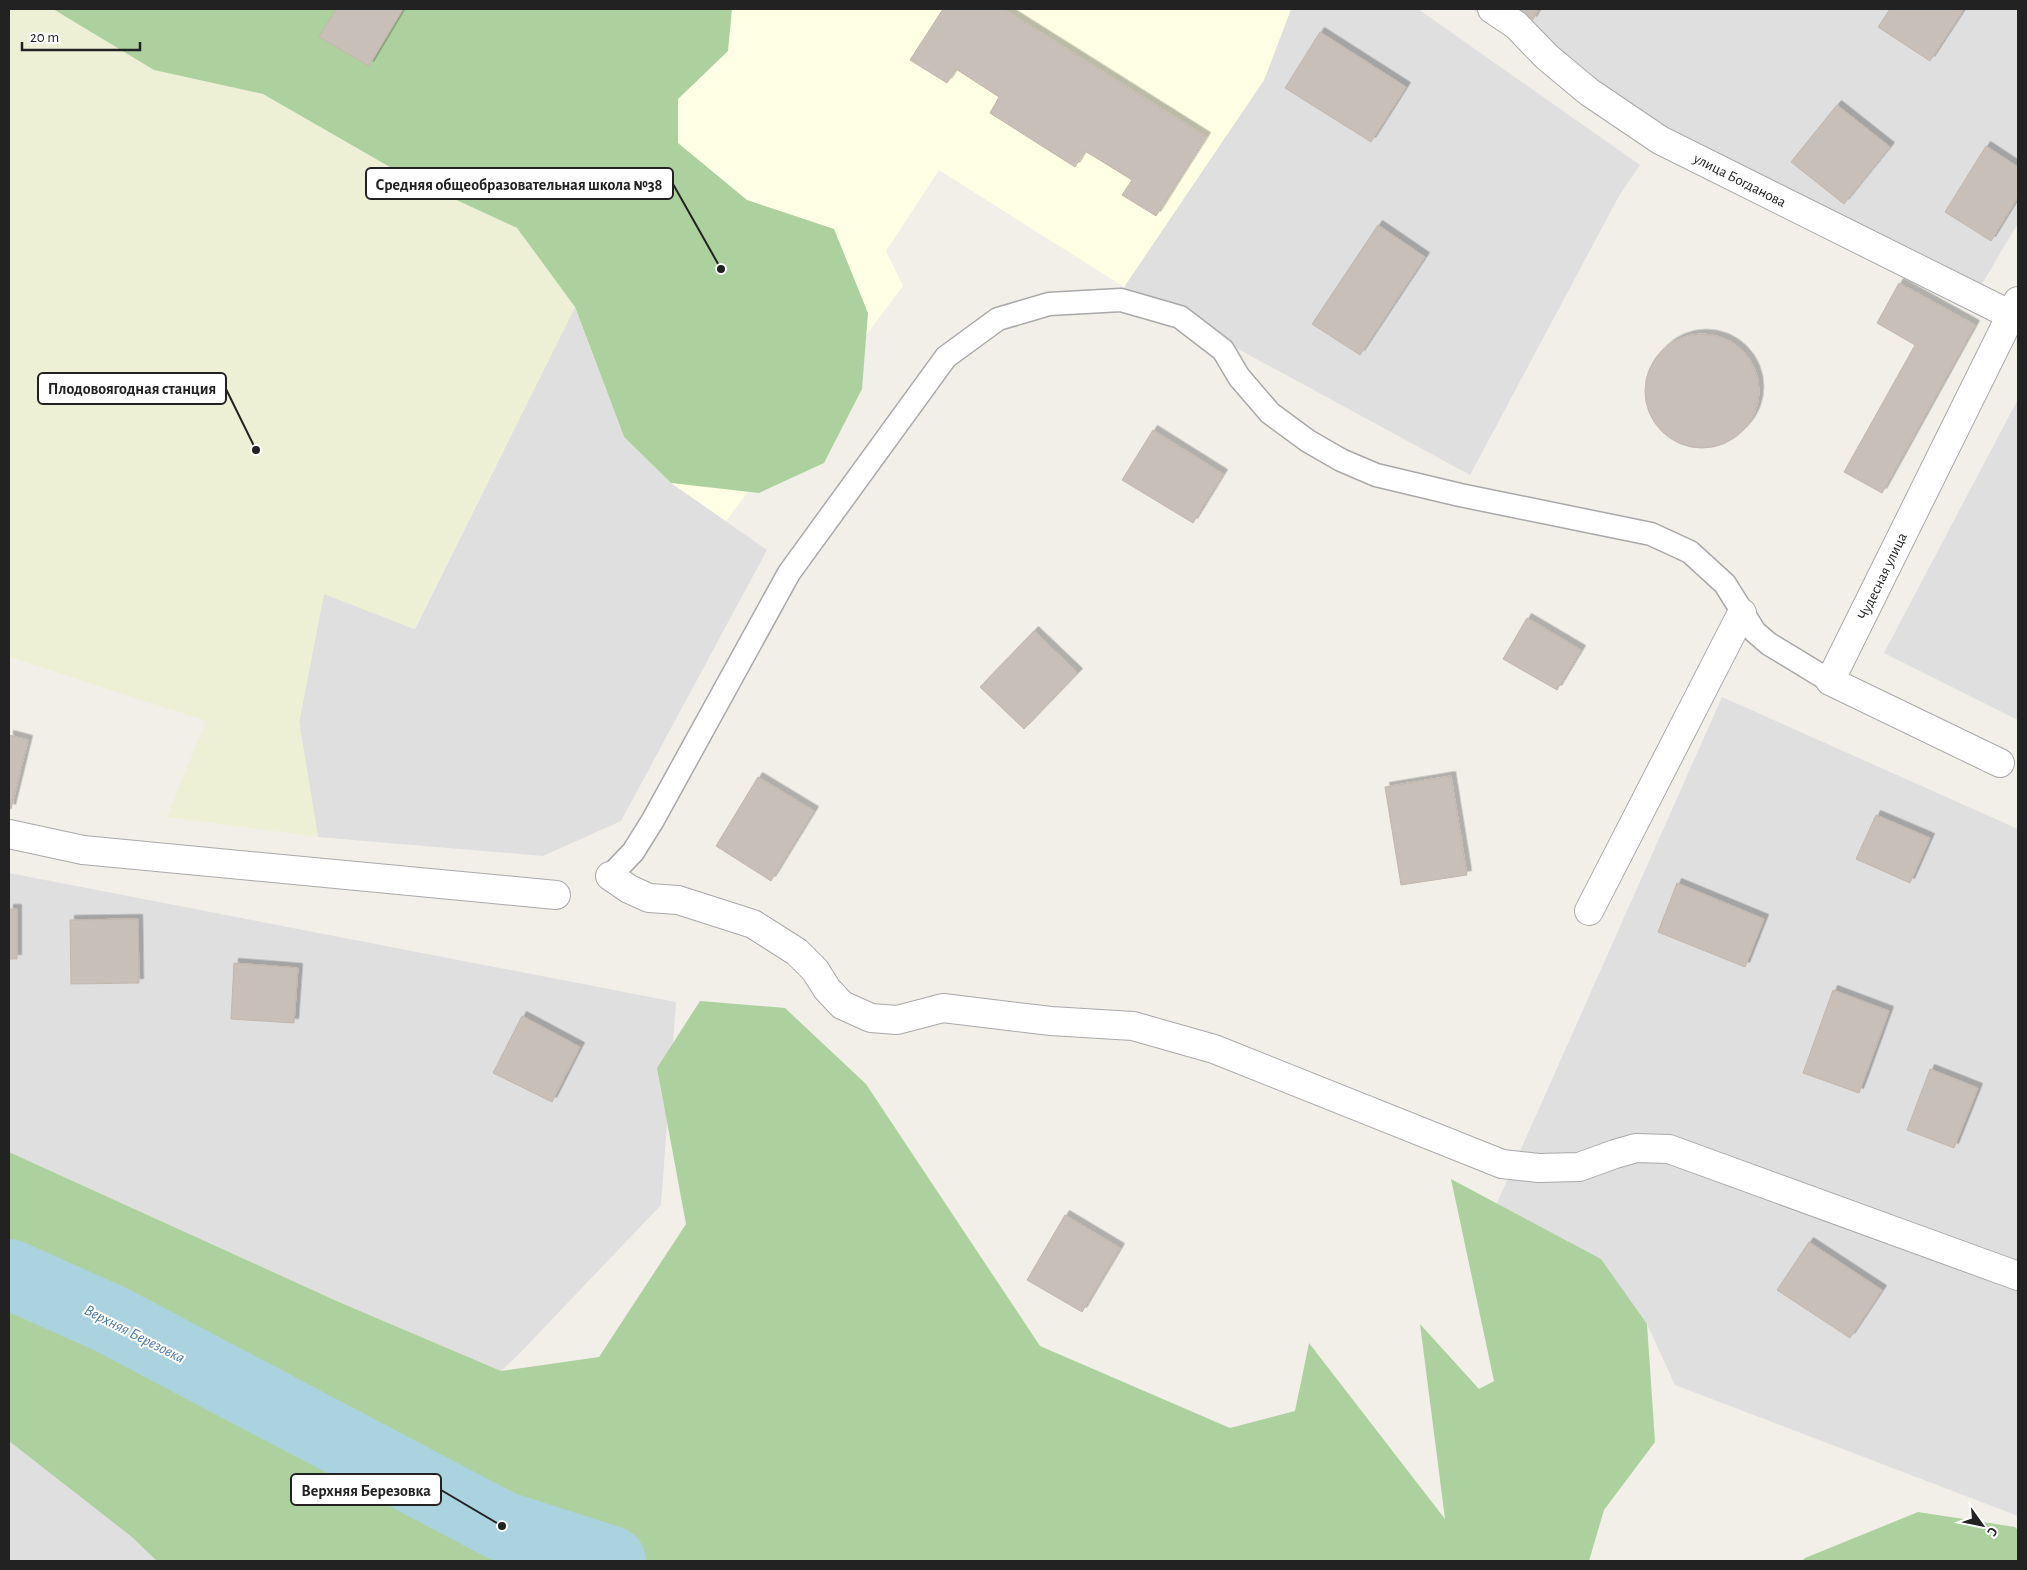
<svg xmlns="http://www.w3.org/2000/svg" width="2027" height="1570" viewBox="0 0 2027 1570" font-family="'Alegreya Sans',sans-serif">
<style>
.residential{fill:#e0dfdf}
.education{fill:#ffffe5}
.farmland{fill:#eef0d5}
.forest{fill:#add19e}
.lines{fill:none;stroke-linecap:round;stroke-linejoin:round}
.river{stroke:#aad3df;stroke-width:70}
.building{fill:#c7bfb8;stroke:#c4b6ab;filter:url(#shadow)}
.lane-casing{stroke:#a9a9a9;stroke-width:25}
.street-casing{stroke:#a9a9a9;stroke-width:30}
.lane{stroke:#fff;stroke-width:22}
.street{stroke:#fff;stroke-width:28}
.labels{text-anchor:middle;stroke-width:4;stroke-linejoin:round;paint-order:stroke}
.street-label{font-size:15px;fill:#222;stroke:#fff}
.water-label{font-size:16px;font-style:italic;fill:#4a7aab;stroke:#fff}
.leader{fill:none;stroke:#222;stroke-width:2}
.callout-dot{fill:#222;stroke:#fff;stroke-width:2}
.callout{fill:#fff;stroke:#222;stroke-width:2}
.callout-label{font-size:16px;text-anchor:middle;font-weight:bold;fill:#222}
</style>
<defs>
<filter id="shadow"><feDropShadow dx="4.5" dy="-4.5" stdDeviation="0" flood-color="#0004"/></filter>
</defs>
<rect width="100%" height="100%" fill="#f2efe9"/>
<!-- residential -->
<path class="residential" d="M1291 9H1418L1640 165 1619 196 1470 475 1124 287 1264 80Z
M1472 9H2018V223L1982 284 1641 121Z
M575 307 624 437 671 483 767 550 621 821 543 856 318 837 299 722 324 593 415 629Z
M2018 399V720L1884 653Z
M1722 697 2018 829V1516L1675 1385 1647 1324 1497 1203Z
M9 873 676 1002 661 1205 518 1355 501 1371 339 1302 9 1152Z
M9 1332 218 1561H9Z"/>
<!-- education -->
<path class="education" d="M591 9H1291L1264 80 1124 287 939 170 886 251 903 286 726 521 671 483 624 437 575 307 517 228Z"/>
<!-- farmland -->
<path class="farmland" d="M9 9H53L154 70 263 94 409 178 517 228 575 307 414 629 324 594 299 722 318 837 167 817 206 721 9 657Z"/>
<!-- forest -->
<path class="forest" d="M53 9H732L728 51 678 99V143L747 200 834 229 868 313 862 389 824 463 759 493 671 483 624 437 575 307 517 228 409 178 263 94 154 70Z
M700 1001 785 1008 866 1084 1040 1346 1230 1428 1295 1411 1309 1343 1445 1519 1420 1324 1479 1389 1494 1381 1451 1179 1601 1259 1647 1324 1655 1442 1604 1510 1589 1561H157L132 1537 9 1441V1152L339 1302 501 1371 599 1357 686 1224 657 1068Z
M1918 1512 2015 1527 2018 1530V1561H1802L1805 1558Z"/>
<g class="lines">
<!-- river -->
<path class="river" d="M9 1274 110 1319 502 1526 611 1561"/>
</g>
<!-- building -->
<path class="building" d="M336 9H403L369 66 319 37Z
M943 9H1003L1206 137 1156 216 1122 195 1132 180 1085 151 1075 167 990 113 999 97 956 69 947 83 910 60Z
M1512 9H1539L1532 21Z
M1890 9H1964L1930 61 1878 27Z
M1320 32 1406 87 1371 142 1285 88Z
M1837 105 1890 147 1844 204 1791 162Z
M1986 146 2018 167V197L1991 241 1945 212Z
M1378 225 1425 257 1360 355 1312 324Z
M1899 283 1975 325 1882 493 1844 472 1915 345 1877 323Z
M1645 391a57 57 0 1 1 114 0a57 57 0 1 1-114 0Z
M1153 430 1223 474 1193 523 1122 480Z
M1527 618 1581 650 1557 690 1503 659Z
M1034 631 1078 673 1024 729 980 687Z
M9 735 28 740 11 809 9 808Z
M1451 776 1467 875 1401 885 1385 787Z
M758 777 814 811 771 881 716 846Z
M1876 815 1930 838 1910 883 1856 859Z
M1677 883 1764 919 1745 967 1658 932Z
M9 909H17V959H9Z
M138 919 139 983 71 984 70 920Z
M234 963 298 968 294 1023 231 1019Z
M1833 990 1889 1011 1859 1093 1803 1073Z
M522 1016 580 1047 552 1102 493 1073Z
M1930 1069 1978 1088 1954 1148 1907 1130Z
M1065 1215 1120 1248 1082 1312 1027 1280Z
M1809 1242 1882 1290 1850 1338 1777 1290Z"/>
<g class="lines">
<!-- lane casing -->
<g class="lane-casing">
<path id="lane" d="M610 876 633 852 653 820 789 573 946 357 998 319 1049 304 1121 300 1180 317 1223 350 1239 377 1270 413 1308 441 1341 460 1376 475 1460 495 1651 534 1690 552 1725 584 1755 632 1769 644 1830 681"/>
</g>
<!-- street casing -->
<g class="street-casing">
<path id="street" d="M1492 9 1516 25 1547 57 1589 92 1660 140 2011 315
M2000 763 1830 681 2018 301
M9 834 83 850 556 895
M610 876 629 889 649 898 678 900 753 924 797 952 815 970 827 989 842 1005 871 1018 897 1020 943 1008 1051 1021 1133 1026 1214 1049 1502 1164 1539 1168 1579 1167 1615 1154 1636 1148 1669 1149 2018 1276
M1589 911 1742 613"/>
</g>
<!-- lane -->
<use href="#lane" class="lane"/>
<!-- street -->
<use href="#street" class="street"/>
</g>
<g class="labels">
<!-- street labels -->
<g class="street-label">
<text transform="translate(1740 180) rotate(27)" y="5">улица Богданова</text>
<text transform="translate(1882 576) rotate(-64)" y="5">Чудесная улица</text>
</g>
<!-- water labels -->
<g class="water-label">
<text transform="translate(135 1333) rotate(27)" y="6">Верхняя Березовка</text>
</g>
</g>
<!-- callouts -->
<path class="leader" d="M721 269L673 184M256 450L226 389M502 1526L441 1490"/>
<g class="callout-dot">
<circle cx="721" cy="269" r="5"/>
<circle cx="256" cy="450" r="5"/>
<circle cx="502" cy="1526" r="5"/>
</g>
<g class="callout">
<rect x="366" y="168" width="307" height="31" rx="5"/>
<rect x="38" y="373" width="188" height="31" rx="5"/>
<rect x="291" y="1474" width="150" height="31" rx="5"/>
</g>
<g class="callout-label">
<text x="519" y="190">Средняя общеобразовательная школа №38</text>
<text x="132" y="394">Плодовоягодная станция</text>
<text x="366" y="1496">Верхняя Березовка</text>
</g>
<!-- border -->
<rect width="2027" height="1570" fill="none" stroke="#222222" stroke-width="20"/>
<!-- north arrow -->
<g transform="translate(1982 1525) rotate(123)" stroke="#ffffff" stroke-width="4" paint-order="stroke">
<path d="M0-4L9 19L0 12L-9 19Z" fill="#222222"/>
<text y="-8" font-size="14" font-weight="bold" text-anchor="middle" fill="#222222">С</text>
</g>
<!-- scale -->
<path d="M22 42v8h118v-8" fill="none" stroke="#222222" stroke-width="2.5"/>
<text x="30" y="42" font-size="15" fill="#222222" stroke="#ffffff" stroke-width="4" paint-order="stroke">20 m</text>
</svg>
